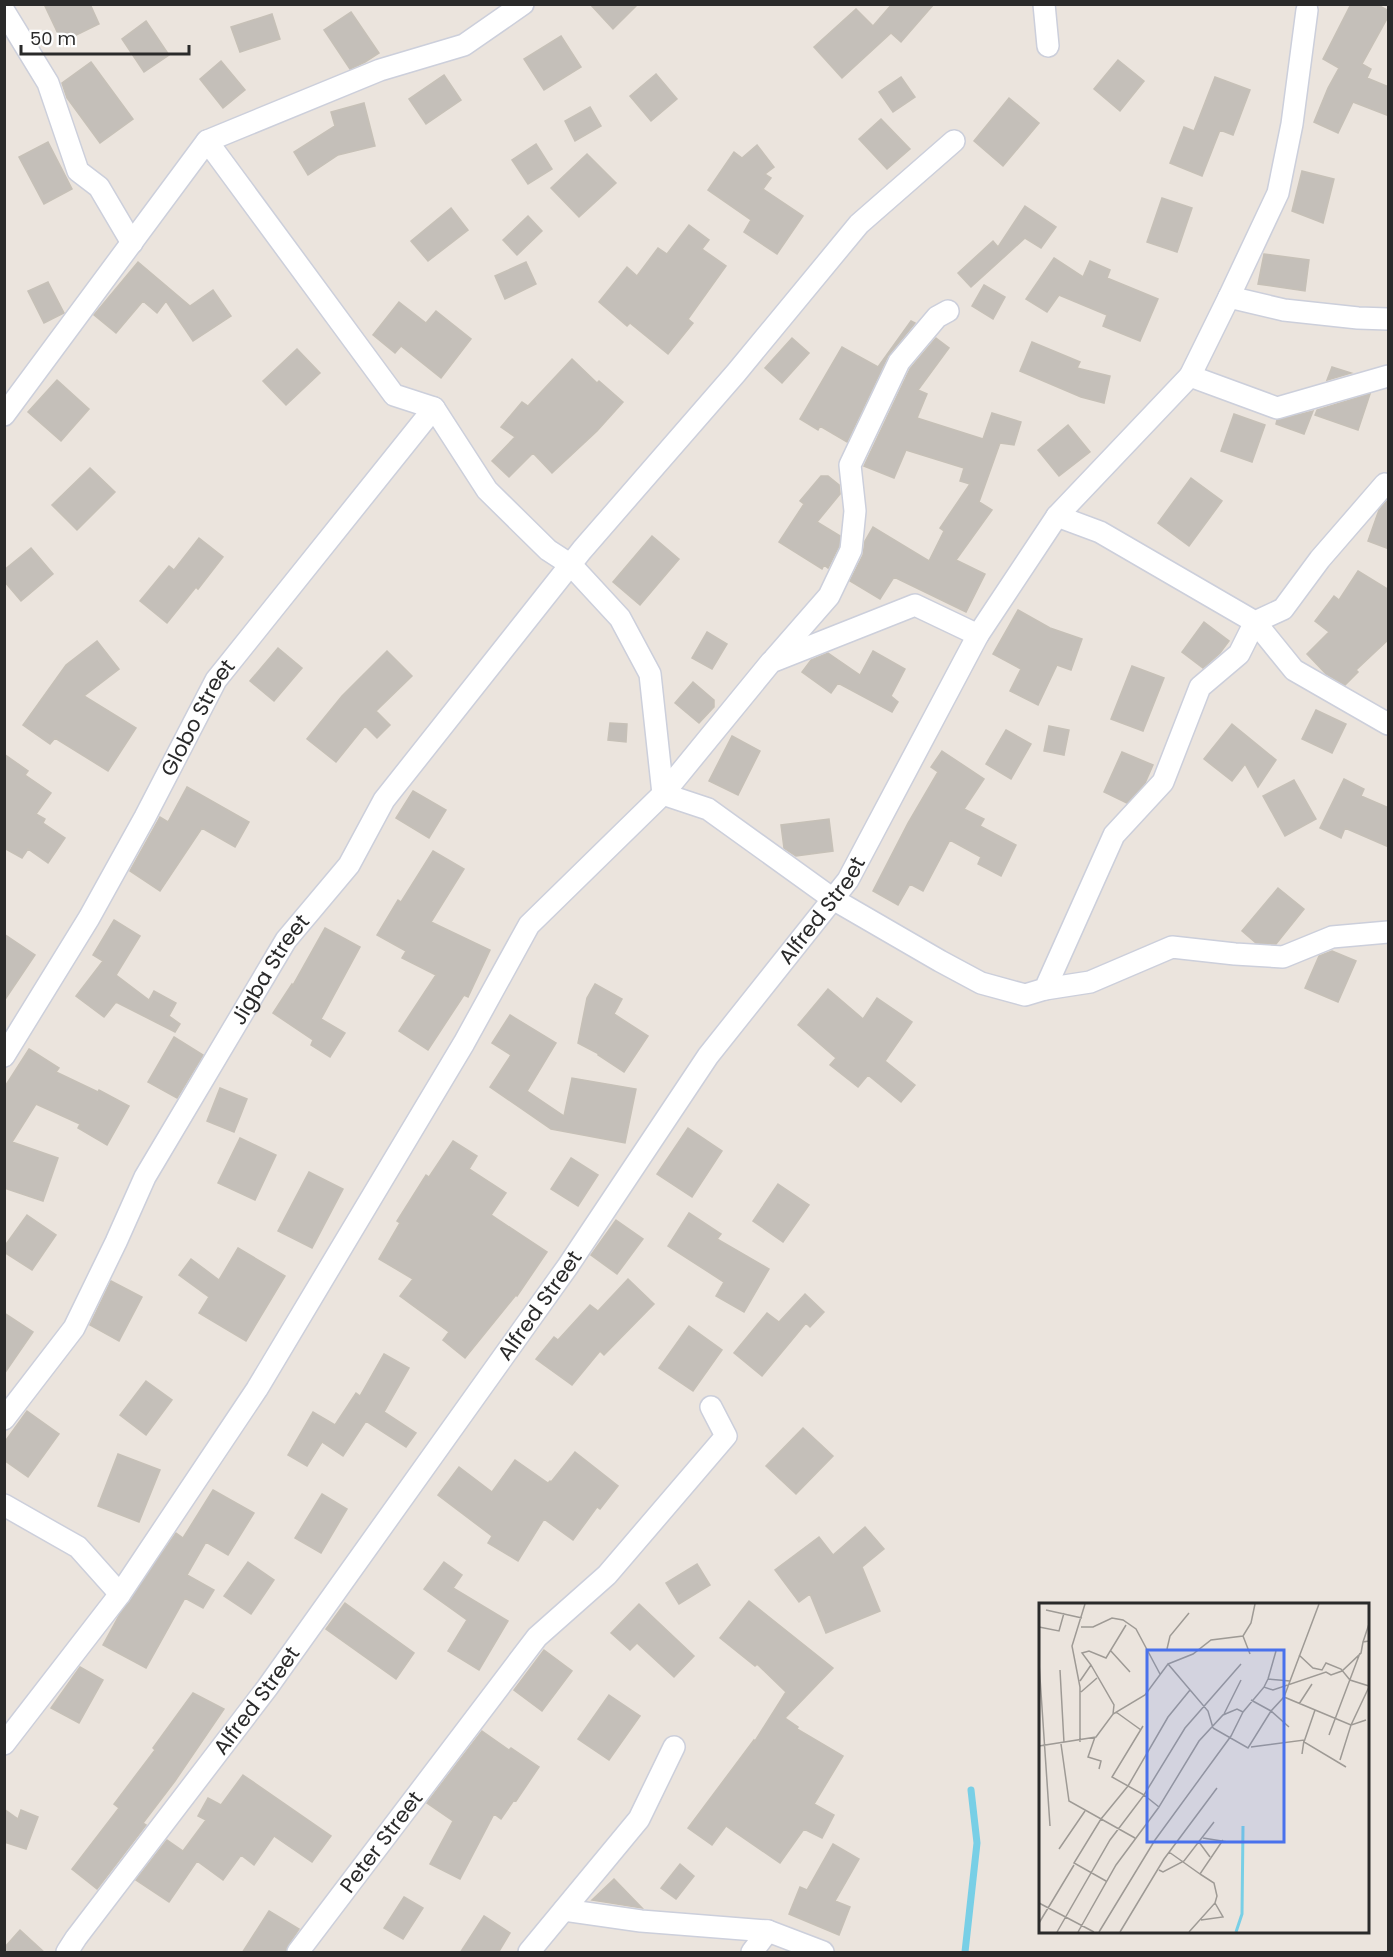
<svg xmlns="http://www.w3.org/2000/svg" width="1393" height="1957" viewBox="0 0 1393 1957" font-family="Poppins,sans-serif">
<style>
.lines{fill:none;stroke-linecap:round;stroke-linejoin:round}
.stream{stroke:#78cfe6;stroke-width:7}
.building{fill:#c4bfb9;stroke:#c6c0b7;stroke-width:1.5}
.minor-casing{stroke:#cccfdb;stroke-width:24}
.minor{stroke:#fff;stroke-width:21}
.labels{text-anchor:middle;stroke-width:6;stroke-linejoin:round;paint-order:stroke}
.street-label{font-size:21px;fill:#2a2a2a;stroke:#fff}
.inset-river{fill:none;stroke:#78cfe6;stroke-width:3}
.inset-road{fill:none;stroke:#9e9a95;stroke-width:1.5}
.view{fill:#4971ec;fill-opacity:0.15;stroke:#4971ec;stroke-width:3}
.inset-edge{fill:none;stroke:#2a2a2a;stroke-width:3}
</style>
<rect width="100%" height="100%" fill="#ebe4dd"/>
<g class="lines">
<!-- stream -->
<path class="stream" d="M965 1952 977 1843 971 1790"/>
</g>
<!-- building -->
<path class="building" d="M44 4H90L99 24 62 42Z
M590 4H638L613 29Z
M892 4H934L901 42 891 33 842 78 814 47 856 9 873 26Z
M1351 4H1376L1389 11V15L1362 64 1371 69 1367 78 1389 87V116L1353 102 1338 133 1314 122 1328 88 1339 68 1323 59Z
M351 12 379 53 365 62 350 69 324 30Z
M272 14 280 39 240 52 231 27Z
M146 21 169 55 144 72 122 39Z
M561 36 581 67 544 90 524 59Z
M1118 60 1144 81 1120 111 1094 89Z
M221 61 245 90 223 108 200 79Z
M91 62 133 119 100 143 67 98 62 83Z
M656 74 677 99 651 121 630 96Z
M444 75 461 100 426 124 409 99Z
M901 77 915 97 893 112 879 92Z
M1215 77 1250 90 1233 135 1220 130 1202 176 1170 163 1184 127 1194 131Z
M1009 98 1039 123 1003 166 974 141Z
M364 103 375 146 338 155 308 175 294 152 335 126 331 112Z
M590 107 601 126 575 141 565 121Z
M881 119 910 149 887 169 859 139Z
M48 142 72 189 44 204 19 157Z
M536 144 552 169 528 184 512 160Z
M757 145 774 167 765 174 771 178 763 189 803 216 777 254 744 232 751 220 708 190 734 152 742 158Z
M587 154 616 183 579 217 551 188Z
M1302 171 1334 179 1323 223 1292 211Z
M1162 198 1192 208 1177 252 1147 242Z
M1025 206 1056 227 1041 248 1025 238 971 287 958 273 993 241 998 247Z
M451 208 468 230 428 261 411 241Z
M528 216 542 231 517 255 503 240Z
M689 225 709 240 702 249 726 266 688 319 693 323 668 354 630 323 627 326 599 302 627 267 637 276 658 248 667 254Z
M1264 254 1309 260 1305 291 1258 284Z
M1054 258 1083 277 1090 261 1110 270 1107 278 1158 299 1140 341 1103 326 1107 315 1059 295 1047 312 1026 299Z
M138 262 190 306 213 290 231 316 193 341 166 301 157 313 143 301 116 333 94 315Z
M526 262 536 284 505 299 495 276Z
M48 282 64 313 44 323 28 291Z
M984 285 1005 297 993 319 972 306Z
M399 302 426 323 436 311 471 339 441 378 401 346 395 353 373 335Z
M911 321 915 323 888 356 847 442 820 426 818 430 800 419 842 347 878 367Z
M792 338 809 353 782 383 765 368Z
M936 338 949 348 918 390 927 394 917 418 983 439 992 413 1021 422 1014 445 1000 443 979 502 992 510 956 560 985 574 966 612 894 577 880 599 850 581 863 555 865 541 873 527 929 561 944 531 940 528 970 484 960 481 964 468 906 450 894 478 864 466 910 369Z
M1032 342 1080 362 1077 368 1110 376 1104 403 1081 397 1020 371Z
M297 349 320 373 286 405 263 381Z
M572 359 597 383 599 381 623 402 597 431 552 473 533 453 509 477 492 461 515 437 501 427 522 402 528 406Z
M1332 367 1351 373 1327 380Z
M57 380 89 409 61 441 28 412Z
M1370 394 1358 430 1315 415 1317 410Z
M1313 411 1304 434 1276 424 1277 420Z
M1234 414 1265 425 1252 462 1221 451Z
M1068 425 1090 452 1059 476 1038 450Z
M90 468 115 492 77 530 52 505Z
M821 476H828L839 485 840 494 817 522 840 536 839 546 828 568 824 565 822 569 779 542 804 504 800 501Z
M1191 478 1222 501 1189 546 1158 523Z
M1389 499V549L1368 541 1379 510Z
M652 536 679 559 640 605 613 582Z
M199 538 223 557 198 589 196 587 167 623 140 601 169 566 174 570Z
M31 548 53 574 21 601 4 581V570Z
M1358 571 1389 590V639L1356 670 1358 672 1345 685 1326 674 1307 654 1329 632 1315 621 1334 596 1339 600Z
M1018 610 1050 628 1082 639 1071 670 1057 665 1038 705 1010 691 1021 669 993 654Z
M1204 622 1229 641 1220 653 1203 668 1182 652Z
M707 632 727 644 712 669 692 658Z
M97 641 119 669 84 696 136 728 108 771 55 738 50 744 23 725 66 665Z
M278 648 302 668 274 701 250 681Z
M387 651 412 676 376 711 390 725 377 738 365 726 336 762 307 739 342 696Z
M873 651 905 669 891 696 898 702 892 712 838 683 831 693 802 672 811 660 828 653 860 675Z
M1132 666 1164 678 1143 731 1111 719Z
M693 682 714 700V707L699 723 675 703Z
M1316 710 1346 724 1332 753 1302 739Z
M610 723 627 724 626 742 608 740Z
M1232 724 1276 760 1258 787 1245 764 1232 781 1204 759Z
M1049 726 1069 730 1064 755 1044 751Z
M1006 730 1031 744 1011 779 986 764Z
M732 736 760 751 738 795 709 781Z
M942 751 984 779 964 809 984 819 980 826 1016 845 1001 876 978 864 981 857 950 840 923 891 910 884 898 905 873 891 908 823 938 772 931 767Z
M1122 752 1153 765 1145 783 1127 803 1104 792Z
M4 754 28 771 25 775 51 793 36 814 45 819 43 823 65 838 48 863 28 849 22 858 4 848Z
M1344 779 1364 789 1361 796 1389 808V847L1345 828 1341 838 1320 828Z
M1294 780 1316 819 1285 836 1263 796Z
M187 787 249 822 235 847 202 828 160 891 130 871 160 817 168 822Z
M413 791 446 810 429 838 396 818Z
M829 819 833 851 796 856 784 848 781 825Z
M433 851 464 869 431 922 490 950 468 997 464 995 428 1050 399 1031 436 975 402 958 406 951 377 935 398 900 401 902Z
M1278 888 1304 909 1276 944 1256 943 1242 931Z
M114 920 140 936 116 975 149 1000 154 991 176 1003 169 1016 180 1024 175 1032 116 1002 104 1017 76 996 103 961 93 955Z
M325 928 360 947 321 1019 345 1033 330 1057 311 1045 313 1040 273 1013 292 984 293 985Z
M4 934 35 955 4 1001Z
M1332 951 1356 961 1338 1002 1305 988 1319 956Z
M595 984 622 999 614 1014 648 1036 624 1072 598 1055 599 1054 578 1043 587 998Z
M828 989 863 1019 877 998 912 1022 885 1061 915 1085 901 1102 868 1075 858 1087 830 1065 836 1058 798 1025Z
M510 1015 556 1043 527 1091 564 1116 572 1078 636 1089 625 1143 551 1129 490 1087 511 1055 492 1043Z
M174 1037 203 1055 177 1098 148 1082Z
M29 1049 59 1068 56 1072 98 1092 99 1090 129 1106 107 1145 78 1128 80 1124 36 1104 12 1142 58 1158 43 1201 4 1188V1088Z
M220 1088 247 1099 234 1132 207 1121Z
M688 1128 722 1151 692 1197 657 1174Z
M240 1138 276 1155 255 1200 218 1183Z
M453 1141 477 1156 469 1169 506 1193 491 1215 547 1252 517 1296 516 1295 465 1358 443 1340 449 1332 400 1296 413 1279 379 1259 400 1223 397 1221 426 1175 429 1177Z
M571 1158 598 1175 578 1206 551 1189Z
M309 1172 343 1189 312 1248 278 1231Z
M778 1184 809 1205 783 1242 753 1221Z
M689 1213 721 1234 717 1239 769 1269 744 1312 716 1296 724 1282 668 1246Z
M27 1215 56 1235 32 1270 4 1252V1247Z
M616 1220 643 1239 617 1274 591 1255Z
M238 1248 285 1276 246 1341 199 1313 209 1297 179 1275 191 1259 219 1280Z
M628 1279 654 1304 604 1355 600 1351 572 1385 536 1359 554 1337 558 1340 590 1305 598 1311Z
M111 1281 142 1297 119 1341 90 1325Z
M805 1294 824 1312 810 1327 806 1323 762 1376 734 1353 767 1313 779 1322Z
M4 1313 33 1332 4 1374Z
M689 1326 722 1350 693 1391 659 1368Z
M384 1354 409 1368 384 1412 416 1433 406 1447 366 1421 343 1456 322 1442 307 1466 288 1455 313 1412 335 1425 356 1393 360 1396Z
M146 1381 172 1400 146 1435 120 1415Z
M27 1411 59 1434 28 1477 4 1460V1443Z
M803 1428 833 1456 796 1494 766 1466Z
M575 1452 618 1486 600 1509 597 1507 573 1540 544 1519 518 1561 488 1543 492 1536 438 1495 459 1467 492 1492 515 1460 548 1483 550 1481 551 1482Z
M118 1454 160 1470 139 1522 98 1506Z
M213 1490 254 1513 228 1555 206 1542 187 1575 214 1590 203 1608 185 1598 146 1668 103 1645 120 1614 176 1533 183 1538Z
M322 1494 347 1509 321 1553 295 1538Z
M865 1527 884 1549 862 1567 880 1611 826 1633 810 1594 799 1602 775 1570 819 1537 833 1555Z
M248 1562 274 1580 251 1614 224 1596Z
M444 1562 462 1575 453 1588 508 1621 479 1670 448 1651 467 1620 424 1589Z
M697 1564 710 1585 679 1604 666 1583Z
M749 1601 833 1668 785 1718 798 1727 797 1729 843 1756 814 1804 834 1815 822 1838 804 1829 780 1863 726 1826 712 1845 688 1828 754 1740 755 1741 786 1692 757 1664 755 1666 720 1638Z
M345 1603 414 1653 396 1679 326 1629Z
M639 1604 694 1656 674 1677 637 1643 630 1650 611 1633Z
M544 1650 572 1671 542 1711 514 1690Z
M80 1667 103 1680 79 1723 51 1708Z
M193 1693 224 1709 175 1781 143 1823 146 1825 97 1889 72 1869 119 1808 114 1804 155 1750 153 1748Z
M609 1695 640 1716 609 1760 578 1739Z
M482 1731 509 1750 511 1748 539 1767 516 1801 514 1800 501 1819 494 1814 460 1879 430 1864 453 1821 427 1803Z
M243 1775 331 1836 312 1862 274 1836 254 1865 241 1855 223 1880 197 1861 169 1902 136 1880 167 1840 183 1851 206 1820 198 1816 208 1798 221 1805Z
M4 1809 18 1819 21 1810 38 1817 26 1849 4 1842Z
M833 1844 859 1859 835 1901 850 1907 839 1935 789 1914 800 1887 807 1890Z
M680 1864 694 1876 676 1899 661 1888Z
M614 1879 642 1908 592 1900Z
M404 1897 423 1908 403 1939 384 1928Z
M269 1911 299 1929 288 1945 286 1953H242Z
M484 1916 510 1933 498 1953H460Z
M20 1930 45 1953H4V1948Z"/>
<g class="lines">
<!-- minor casing -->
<g class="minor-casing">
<g id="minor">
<path d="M1044 4 1048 46"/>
<path d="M4 11 48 83 78 171 99 187 132 243"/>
<path d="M207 141 380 70 464 45 523 4"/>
<path d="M1229 297 1278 193 1292 124 1307 10"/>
<path d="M1190 376 1229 297 1284 310 1358 318 1388 319"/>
<path d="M4 415 207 141 394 395 434 408 487 490 548 550 571 565 620 618 650 674 663 794"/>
<path d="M1057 516 1100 532 1255 622 1283 609 1320 559 1385 484 1388 486"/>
<path d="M774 659 829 596 851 550 855 511 850 465 899 362 937 317 948 311"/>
<path d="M663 794 708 809 833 899 940 961 981 983 1025 995 1045 989 1114 835 1163 782 1200 687 1239 654 1255 622 1294 670 1388 724"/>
<path d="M1045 989 1090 982 1172 947 1235 954 1283 957 1332 937 1388 932"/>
<path id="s1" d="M4 1056 89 918 145 817 216 680 434 408"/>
<path id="s2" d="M4 1419 74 1328 116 1242 145 1177 286 940 349 865 384 800 582 550 736 373 859 224 954 141"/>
<path d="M4 1505 78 1547 120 1594 257 1389 464 1043 529 925 663 794 771 662 915 605 978 635 1057 516 1190 376 1277 408 1388 376"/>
<path d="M4 1744 120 1594"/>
<path d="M564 1910 641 1921 768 1931 823 1952"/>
<path id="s3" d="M67 1952 76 1938 267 1688 568 1266 708 1056 848 880 978 635"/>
<path id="s4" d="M298 1952 537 1637 607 1575 726 1436 711 1407"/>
<path d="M529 1952 639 1819 674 1747"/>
<path d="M752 1952 768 1931"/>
</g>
</g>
<!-- minor -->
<use href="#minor" class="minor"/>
</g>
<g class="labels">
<!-- street labels -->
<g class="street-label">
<text dy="7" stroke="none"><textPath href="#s1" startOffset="390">Globo Street</textPath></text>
<text dy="7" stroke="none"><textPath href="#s3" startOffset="1287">Alfred Street</textPath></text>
<text dy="7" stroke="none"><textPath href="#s2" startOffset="524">Jigba Street</textPath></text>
<text dy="7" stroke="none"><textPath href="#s3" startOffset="801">Alfred Street</textPath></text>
<text dy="7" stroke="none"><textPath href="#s3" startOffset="315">Alfred Street</textPath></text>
<text dy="7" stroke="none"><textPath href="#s4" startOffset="138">Peter Street</textPath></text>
</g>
</g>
<!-- overview -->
<g transform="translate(1039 1603)">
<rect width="330" height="330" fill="#ebe4dd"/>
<path class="inset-river" d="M197 329 203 311 204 223"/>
<path class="inset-road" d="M7 7 43 15M0 24 20 28 25 10M42 24H54L73 15 84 17 97 26 121 71M204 33 211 51M324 39 330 21M128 46 131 33 150 10M71 47 91 69M260 52 274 65 283 67 287 60 302 66 311 77 330 83M0 60 11 223M129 61 154 51 172 37 204 33 212 20 216 1M52 62 75 102 74 111M21 67 25 140M229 76 237 48M41 78 52 62 43 50 50 48 67 55 87 22M225 84 229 76 251 78M42 89 58 75M245 94 280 1M212 97 232 108 245 94 312 122 330 84M260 101 273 81M276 107 265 139 307 164M77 109 102 127M185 111 202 77M104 123 73 174 105 192 146 125 202 61M174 125 209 145 232 108 250 124M290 132 321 50M56 134 49 154 62 158 60 166M41 139V84L33 43 46 1M22 141 30 198 96 235M0 143 57 134 74 111 106 92 129 61 169 108 174 125M212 144 265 137 263 151M301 157 312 122 327 117M164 235 189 239M160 239 171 254M20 246 46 208M130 249 161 271 184 237M120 267 124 269 145 258 175 219M67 278 35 260 62 216 89 183 129 114 151 87M0 300 55 329M162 317 184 314 176 300M0 320 35 262M18 329 71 237 105 192 120 204 160 138 184 112 198 106 204 109 225 84 234 87 287 69 292 72 303 68 322 50 324 39 330 38M39 329 77 262 120 204M60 329 116 237 192 133 204 109M81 329 125 256 178 185M150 329 176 300 178 293 175 280 161 271"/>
<path class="view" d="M108 47H245V239H108Z"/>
<rect width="330" height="330" class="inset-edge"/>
</g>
<!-- border -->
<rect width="1393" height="1957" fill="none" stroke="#2a2a2a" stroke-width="12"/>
<!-- scale -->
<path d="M21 45v9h168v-9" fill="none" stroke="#2a2a2a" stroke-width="3"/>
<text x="30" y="45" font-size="18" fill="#2a2a2a" stroke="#ffffff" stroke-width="4.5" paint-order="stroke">50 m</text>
</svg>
